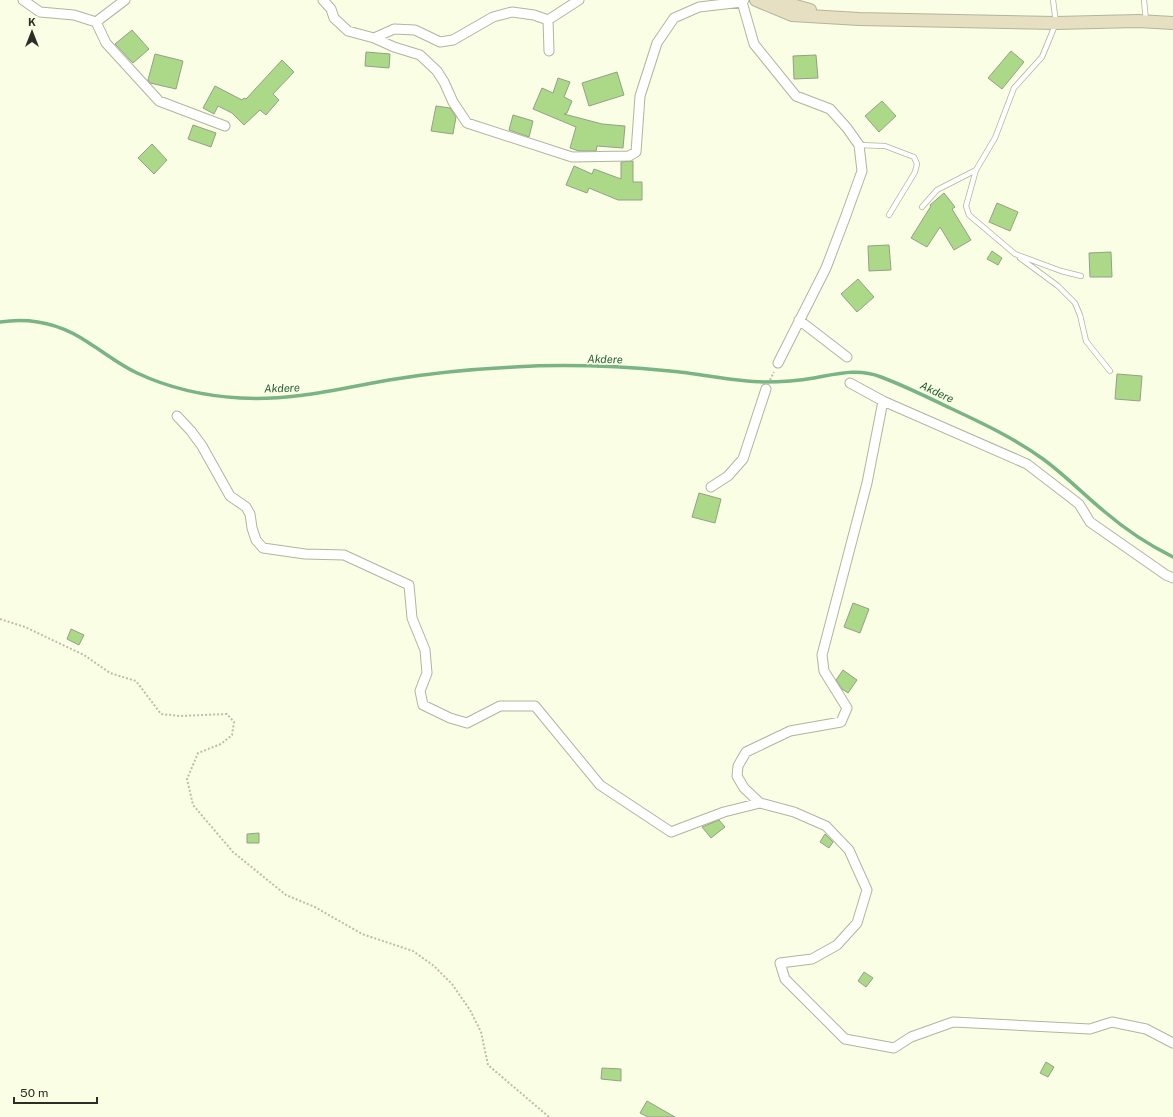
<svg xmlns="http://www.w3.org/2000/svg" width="1173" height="1117" viewBox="0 0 1173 1117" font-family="'Public Sans',sans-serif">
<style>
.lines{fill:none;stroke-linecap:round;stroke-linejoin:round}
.stream{stroke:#7ab485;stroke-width:3.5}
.building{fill:#acd988;stroke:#94a08b}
.lane-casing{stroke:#b2b59e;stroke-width:6}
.street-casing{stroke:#b2b59e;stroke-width:11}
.secondary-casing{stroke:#b2b59e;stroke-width:14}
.path{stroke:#bbbeaa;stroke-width:2;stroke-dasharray:2 2;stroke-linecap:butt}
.lane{stroke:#fff;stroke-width:4.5}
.street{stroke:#fff;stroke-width:9}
.secondary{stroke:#e6dfc1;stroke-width:12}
.labels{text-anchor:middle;stroke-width:3.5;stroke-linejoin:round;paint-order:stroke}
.water-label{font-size:11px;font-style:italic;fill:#225b33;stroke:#fafee5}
</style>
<rect width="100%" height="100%" fill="#fafee5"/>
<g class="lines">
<!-- stream -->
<path class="stream" d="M0 322C32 317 63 325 89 343 105 353 120 365 137 373 169 388 205 396 240 398 292 401 338 389 389 380 430 373 472 369 514 367 566 364 618 366 670 371 702 374 732 381 764 382 780 382 797 381 814 378 837 374 858 368 881 377 905 386 927 397 950 408 982 423 1014 438 1043 459 1065 475 1084 495 1105 512 1126 530 1149 545 1173 557"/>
</g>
<!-- building -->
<path class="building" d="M132 30 149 49 133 63 115 44Z
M1011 51 1024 62 1002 89 988 78Z
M366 52 390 54 389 68 365 66Z
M155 54 183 61 176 89 150 83 148 80Z
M816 55 818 78 794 79 793 56Z
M282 60 294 72 273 94 279 100 266 115 260 110 244 125 232 113 218 106 214 114 203 108 215 86 242 100 244 98 246 99Z
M617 72 624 95 589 106 582 83Z
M558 78 570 82 564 97 572 101 567 113 564 114 602 124 625 126 623 148 597 146 596 151H579L570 148 576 127 533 109 542 88 553 93Z
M882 101 896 116 879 132 865 116Z
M436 106 450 108 456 117 453 134 431 131Z
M513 115 533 121 529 137 509 130Z
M193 125 216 133 211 147 188 139Z
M152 144 167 160 154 174 138 158Z
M633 161V182H642V200H618L589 188 587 193 566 185 574 166 592 174 594 169 621 179V162Z
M944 193 955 207 952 209 971 240 954 250 940 227 927 247 911 238 931 206 930 205Z
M997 203 1018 212 1010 231 989 222Z
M889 245 891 270 869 271 868 246Z
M992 251 1002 258 998 265 987 259Z
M1111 252 1112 277H1090L1089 253Z
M858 279 874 297 857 312 841 294Z
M1117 374 1142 376 1140 401 1115 399Z
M699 493 721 499 715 523 692 517Z
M853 603 869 609 860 633 844 627Z
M71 629 84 635 79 645 67 639Z
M843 670 857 680 848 693 842 689 836 680Z
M719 820 725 827 711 838 702 827Z
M259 833V843H247V834Z
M825 834 833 842 829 848 820 842Z
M864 972 873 978 866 987 858 981Z
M1046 1062 1054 1067 1048 1077 1040 1073Z
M602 1068 621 1069V1081L601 1079Z
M647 1101 675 1117H648L640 1113Z"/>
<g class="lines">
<!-- lane casing -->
<g class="lane-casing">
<path id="lane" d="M1144 0 1146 21
M859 145 885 146 914 157 917 164 915 172 889 215
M976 170 966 206 969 215 1015 254 1061 271 1081 276
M922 207 937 190 976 170 995 138 1014 88 1042 57 1056 23 1053 0
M1020 258 1058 286 1075 303 1080 315 1086 341 1110 371"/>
</g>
<!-- street casing -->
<g class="street-casing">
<path id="street" d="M23 0 40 12 74 15 96 22 106 43 159 101 225 126
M323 0 331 9 334 18 348 31 374 38 394 29 415 30 440 42 453 40 493 17 512 12 534 15 548 20
M742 2 754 44 796 96 830 109 847 128 859 145 862 171 845 218 826 268 778 363
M96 22 125 0
M374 38 394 47 420 55 437 71 444 82 453 102 467 123 572 157 629 156 636 152 640 96 657 43 674 18 699 7 742 2 744 0
M549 51 548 20 579 0
M799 320 847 357
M850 383 883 401 867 483 822 655 824 671 847 708 841 722 790 731 746 752 738 766 737 776 744 788 760 803 794 812 826 826 849 850 867 890 857 923 837 945 812 959 780 963 785 979 845 1039 894 1048 911 1037 953 1022 1090 1029 1112 1022 1146 1029 1173 1043
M883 401 1027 464 1079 504 1090 522 1166 575 1173 578
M177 416 191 431 202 446 230 496 246 507 250 514 252 528 256 540 263 548 305 554 344 555 409 585 412 618 425 650 427 673 420 691 423 705 450 718 467 723 500 706H535L600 785 671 832 724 812 760 803
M711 487 728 476 743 459 766 389"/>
</g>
<!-- secondary casing -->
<g class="secondary-casing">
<path id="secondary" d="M756 0 792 15 859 19 1056 23 1138 21 1173 23
M774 0 810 10"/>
</g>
<!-- path -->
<path class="path" d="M770 380 774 372
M0 619 25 627 84 655 110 673 136 681 161 714 180 716 227 714 234 722 232 735 221 744 198 753 187 779 193 805 233 852 286 895 315 907 362 934 413 951 434 966 452 984 470 1010 481 1032 488 1065 549 1117"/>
<!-- lane -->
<use href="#lane" class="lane"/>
<!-- street -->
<use href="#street" class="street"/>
<!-- secondary -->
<use href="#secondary" class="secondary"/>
</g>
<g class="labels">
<!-- water labels -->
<g class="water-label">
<text transform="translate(605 359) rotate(1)" y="4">Akdere</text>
<text transform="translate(282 388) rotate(-2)" y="4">Akdere</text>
<text transform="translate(937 392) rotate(25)" y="4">Akdere</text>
</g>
</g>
<!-- north arrow -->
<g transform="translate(32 32)" stroke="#fafee5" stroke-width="3" paint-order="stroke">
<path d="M0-3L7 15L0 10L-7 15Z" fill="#2c2d23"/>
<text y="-6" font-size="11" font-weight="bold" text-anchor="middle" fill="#2c2d23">K</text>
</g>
<!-- scale -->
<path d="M14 1097v6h83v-6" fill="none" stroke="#2c2d23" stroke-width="2"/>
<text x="20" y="1097" font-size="12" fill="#2c2d23" stroke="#fafee5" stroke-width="3" paint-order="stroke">50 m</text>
</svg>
